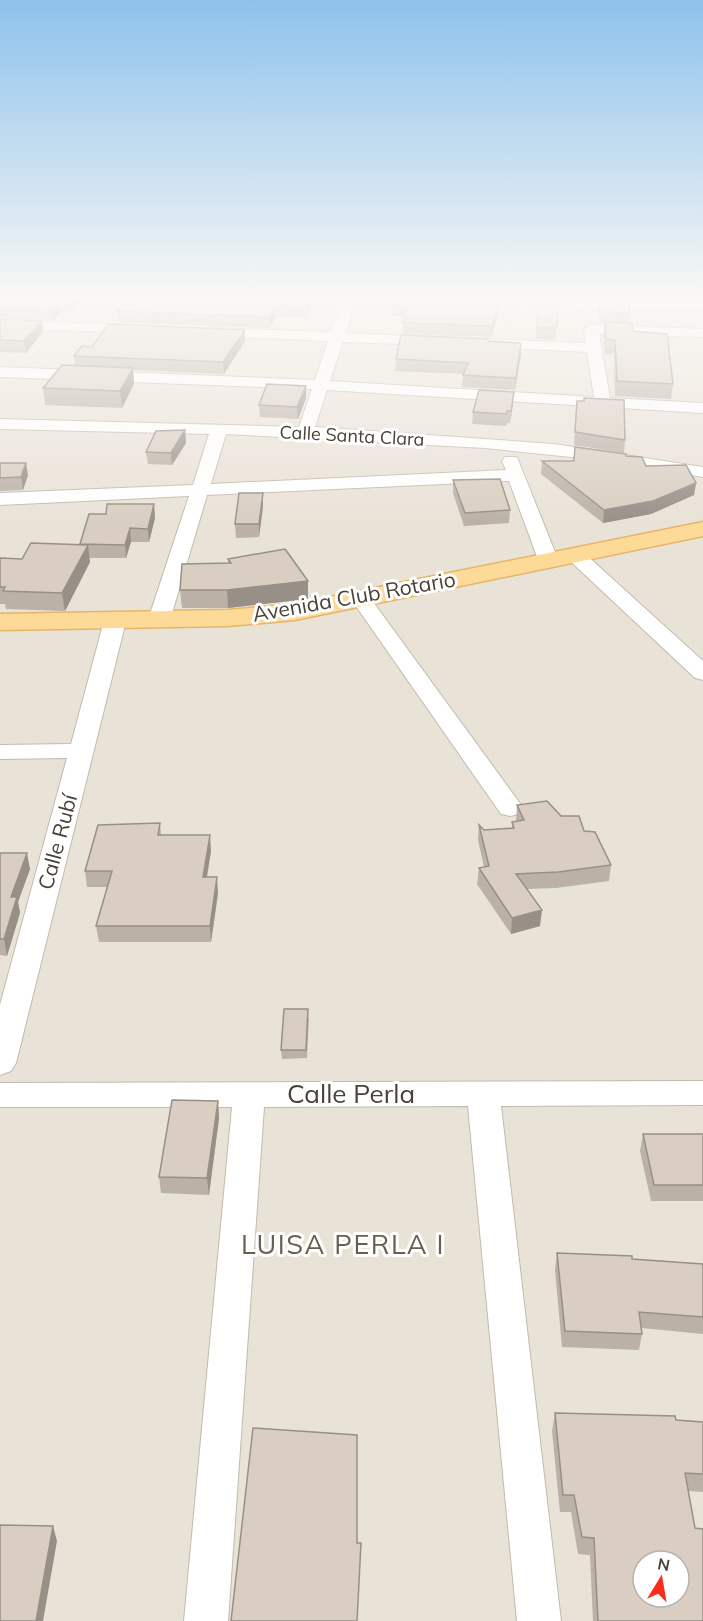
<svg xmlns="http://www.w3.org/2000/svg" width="703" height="1621" viewBox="0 0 703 1621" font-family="Mulish,sans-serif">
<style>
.residential{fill:#e9e2d7;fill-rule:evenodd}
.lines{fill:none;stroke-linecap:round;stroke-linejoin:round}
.minor-casing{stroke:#c3baaf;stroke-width:2}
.major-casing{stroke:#e4b667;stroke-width:3}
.minor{fill:#fff;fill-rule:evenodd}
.major{fill:#feda99;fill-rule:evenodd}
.wall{fill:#bbb1a6}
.shaded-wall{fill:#989087}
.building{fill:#d9cec1;stroke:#989087;stroke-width:1.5;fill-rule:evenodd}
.labels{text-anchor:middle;stroke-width:6;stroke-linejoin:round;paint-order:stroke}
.far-street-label{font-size:18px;fill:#484137;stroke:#fff}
.street-label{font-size:21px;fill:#484137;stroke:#fff}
.near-street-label{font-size:26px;fill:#484137;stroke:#fff}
.near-neighbourhood-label{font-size:27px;letter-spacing:1.5px;fill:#6b5e4e;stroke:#fff}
</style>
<rect width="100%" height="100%" fill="#f5f0e9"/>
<!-- residential -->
<path class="residential" d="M0 298H703V1621H0ZM643 1561H679V1597H643Z"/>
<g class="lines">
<!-- minor casing -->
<g class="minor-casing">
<path id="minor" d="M343 298H357L346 333 434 337 441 341 434 345 343 342 330 381 594 397 587 352 486 347 479 343 486 339 586 343 584 329 591 325 703 329V337L599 334 610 398 703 403V413L327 390 315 427 554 444 703 467V477L591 459 485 448 226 434 211 484 506 470 502 461 505 457H517L559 562 556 566H542L539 562 509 481 207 495 170 620 166 624 159 626 152 624 148 620 189 496 0 505V493L193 485 209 434 0 429V419L299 427 312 389 0 377V367L315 380 328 341 210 336 203 332 210 328 331 332Z
M413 298H559L703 303V311L420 302Z
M0 320 140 325 147 329 140 333 0 328Z
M576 550 583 552 703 661V680L695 678 569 560 566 556 569 552Z
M361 593 368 595 519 802 523 808 519 814 510 816 501 814 351 599 354 595Z
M115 615 122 617 126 621 16 1063 11 1071 0 1075V1005L67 758 0 759V745L71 744 104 621 108 617Z
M703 1081V1105L501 1106 561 1621H517L468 1106 264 1107 228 1621H184L232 1107H0V1083Z"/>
</g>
<!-- major casing -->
<g class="major-casing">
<path id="major" d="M703 522V536L295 620 228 626 0 630V614L228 610 295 604Z"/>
</g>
<!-- minor -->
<use href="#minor" class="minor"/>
<!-- major -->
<use href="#major" class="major"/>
</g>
<!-- wall -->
<path class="wall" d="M0 298H84L74 311H61L54 320 0 318Z
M127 298H314L306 318 275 317 270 328 118 322 117 311Z
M393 298H501L500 307 491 337 403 334V323L405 316H391Z
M538 298H560L555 340 536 339Z
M599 299 630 313 628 323 633 331 673 384 671 399 615 396 614 354H605L603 336 605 323H599L598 310Z
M0 319 42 321 43 332 26 353 0 352Z
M245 341 224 374 133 370 134 384 122 408 45 405 43 388 75 365 74 356 92 347Z
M488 341 521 354 515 390 462 387 463 374 395 371 396 359Z
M306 386V398L298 419 260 417 259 405Z
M577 401 625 440 624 453 574 445Z
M513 404 510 423H507L506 426 472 424 473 412Z
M185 430 186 443 172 465 148 464 146 452Z
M575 447 626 456 646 466 696 483 694 495 651 514 603 523 541 474 542 461H573Z
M0 463 28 475 23 490 0 491Z
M453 480 510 510 509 523 464 526 453 493Z
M154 504 155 518 149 542H131L126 558H89L90 562 65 611 6 609 5 604H0V558L22 559 80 545 106 514Z
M263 506 259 537 236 538 235 524Z
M228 559 308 581V599L228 608H182L180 590 228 563Z
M517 805 561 816 584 831 611 865 609 881 556 888 527 889 540 926 511 934 477 884 479 868 484 867 478 840 479 825 484 830 512 828V822L516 821Z
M160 823 161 835 211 851 207 877 218 893 211 942H99L96 926 107 887H87L85 871Z
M0 853 30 869 18 902 20 913 7 956 0 955Z
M309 1017 307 1058 282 1059 281 1050Z
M218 1101 219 1118 209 1195 161 1193 159 1177Z
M643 1134H703V1201H651L640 1151Z
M557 1253 703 1264V1334L642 1328V1334L639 1350 562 1347 555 1270Z
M555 1413 703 1422V1492L688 1491 695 1528 703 1621H593L590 1555 578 1554 571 1512H560L552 1431Z"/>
<!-- shaded-wall -->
<path class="shaded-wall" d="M75 298H84L74 311 73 300Z
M309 298H314L306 318V307Z
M500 298V307L491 337 492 326Z
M60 300 61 311 54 320 52 309Z
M275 306V317L270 328 269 317Z
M42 321 43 332 26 353 24 341Z
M245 330V341L224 374 223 362Z
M521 343V354L515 390 516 378Z
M133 368 134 384 122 408 120 391Z
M306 386V398L298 419 297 407Z
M514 392 513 404 510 423 511 411Z
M185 430 186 443 172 465 171 453Z
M26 463 28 475 23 490 21 477Z
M696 483 694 495 651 514 603 523 604 510Z
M263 493V506L259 537V524Z
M154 504 155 518 149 542 148 529Z
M130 528 131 542 126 558 125 545Z
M88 545 90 562 65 611 62 593Z
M308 581V599L228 608 227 590Z
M210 835 211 851 204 893 203 877Z
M27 853 30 869 18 902 20 913 7 956 4 939 11 897Z
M217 877 218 893 211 942 210 926Z
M542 910 540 926 511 934 512 918Z
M218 1101 219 1118 209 1195 207 1178Z
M53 1526 57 1541 43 1621H36Z"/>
<!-- building -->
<path class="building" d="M0 298H75L73 300H60L52 309 0 308Z
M127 298H309L306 307 275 306 269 317 117 311Z
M393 298H500L492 326 403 323 407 306 392 305Z
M538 298H560L556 328H537Z
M599 299 628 301 630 313 600 312Z
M0 319 42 321 24 341 0 340Z
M605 322 632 323 633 331 667 334 673 384 617 381 615 340 606 339Z
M108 324 245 330 223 362 74 356 82 346 92 347Z
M401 335 488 339V341L521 343 516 378 463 375 468 363 396 359Z
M62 365 133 368 120 391 43 388Z
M267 384 306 386 297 407 259 405Z
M479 390 514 392 511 411H507V414L473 412Z
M584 398 624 400 625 440 575 432 577 401H584Z
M185 430 171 453 146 452 156 431Z
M575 447 626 454V456L642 457 646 466 686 465 696 483 653 501 604 510 542 461H574Z
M0 463H26L21 477 0 478Z
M500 479 510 510 465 513 453 480Z
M239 493H263L259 524H235Z
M107 504H154L148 529 130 528 125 545 80 544 89 514H106Z
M31 543 88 545 62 593 3 591 5 587H0V558L22 559Z
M285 549 308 581 227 590H180L182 564 231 563 228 559Z
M547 801 561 816H579L584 831 595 832 611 865 558 872 516 874 542 910 512 918 479 868 489 866 479 825 484 830 514 828 512 822 524 820 517 805Z
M160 823 158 835H210L203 877H217L210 926H96L112 871H85L98 825Z
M0 853H27L11 897H17L4 939H0Z
M284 1009H308L306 1050H281Z
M172 1100 218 1101 207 1178 159 1177Z
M643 1134H703V1185H654Z
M557 1253 632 1256V1259L703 1264V1317L639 1312 642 1334 565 1331Z
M555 1413 675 1416 676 1420 703 1422V1474L685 1473 695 1528 703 1529V1621H598L594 1538 582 1537 574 1495H563ZM643 1561H679V1597H643Z
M253 1428 357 1435V1543H361L357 1621H231Z
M0 1525 53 1526 36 1621H0Z"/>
<!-- sky -->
<linearGradient id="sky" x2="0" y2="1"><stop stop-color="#8dc2ec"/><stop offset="0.57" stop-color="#faf8f5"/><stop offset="1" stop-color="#faf8f5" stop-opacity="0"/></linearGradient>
<rect width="703" height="525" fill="url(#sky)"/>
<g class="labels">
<!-- far-street labels -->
<g class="far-street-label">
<text transform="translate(352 436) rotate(3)" y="6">Calle Santa Clara</text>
</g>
<!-- street labels -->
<g class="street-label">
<text transform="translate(354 597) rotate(-10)" y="7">Avenida Club Rotario</text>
<text transform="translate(58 842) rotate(-75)" y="7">Calle Rubí</text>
</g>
<!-- near-street labels -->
<g class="near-street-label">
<text x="351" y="1103">Calle Perla</text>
</g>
<!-- near-neighbourhood labels -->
<g class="near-neighbourhood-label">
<text x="343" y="1254">LUISA PERLA I</text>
</g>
</g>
<!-- north arrow -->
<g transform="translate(661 1579) rotate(11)"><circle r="28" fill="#ffffff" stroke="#b6b3af" stroke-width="1.5"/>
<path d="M0-4.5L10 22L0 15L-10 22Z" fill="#fa2c1b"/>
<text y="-9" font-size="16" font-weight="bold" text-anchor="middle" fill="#484137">N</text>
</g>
</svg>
